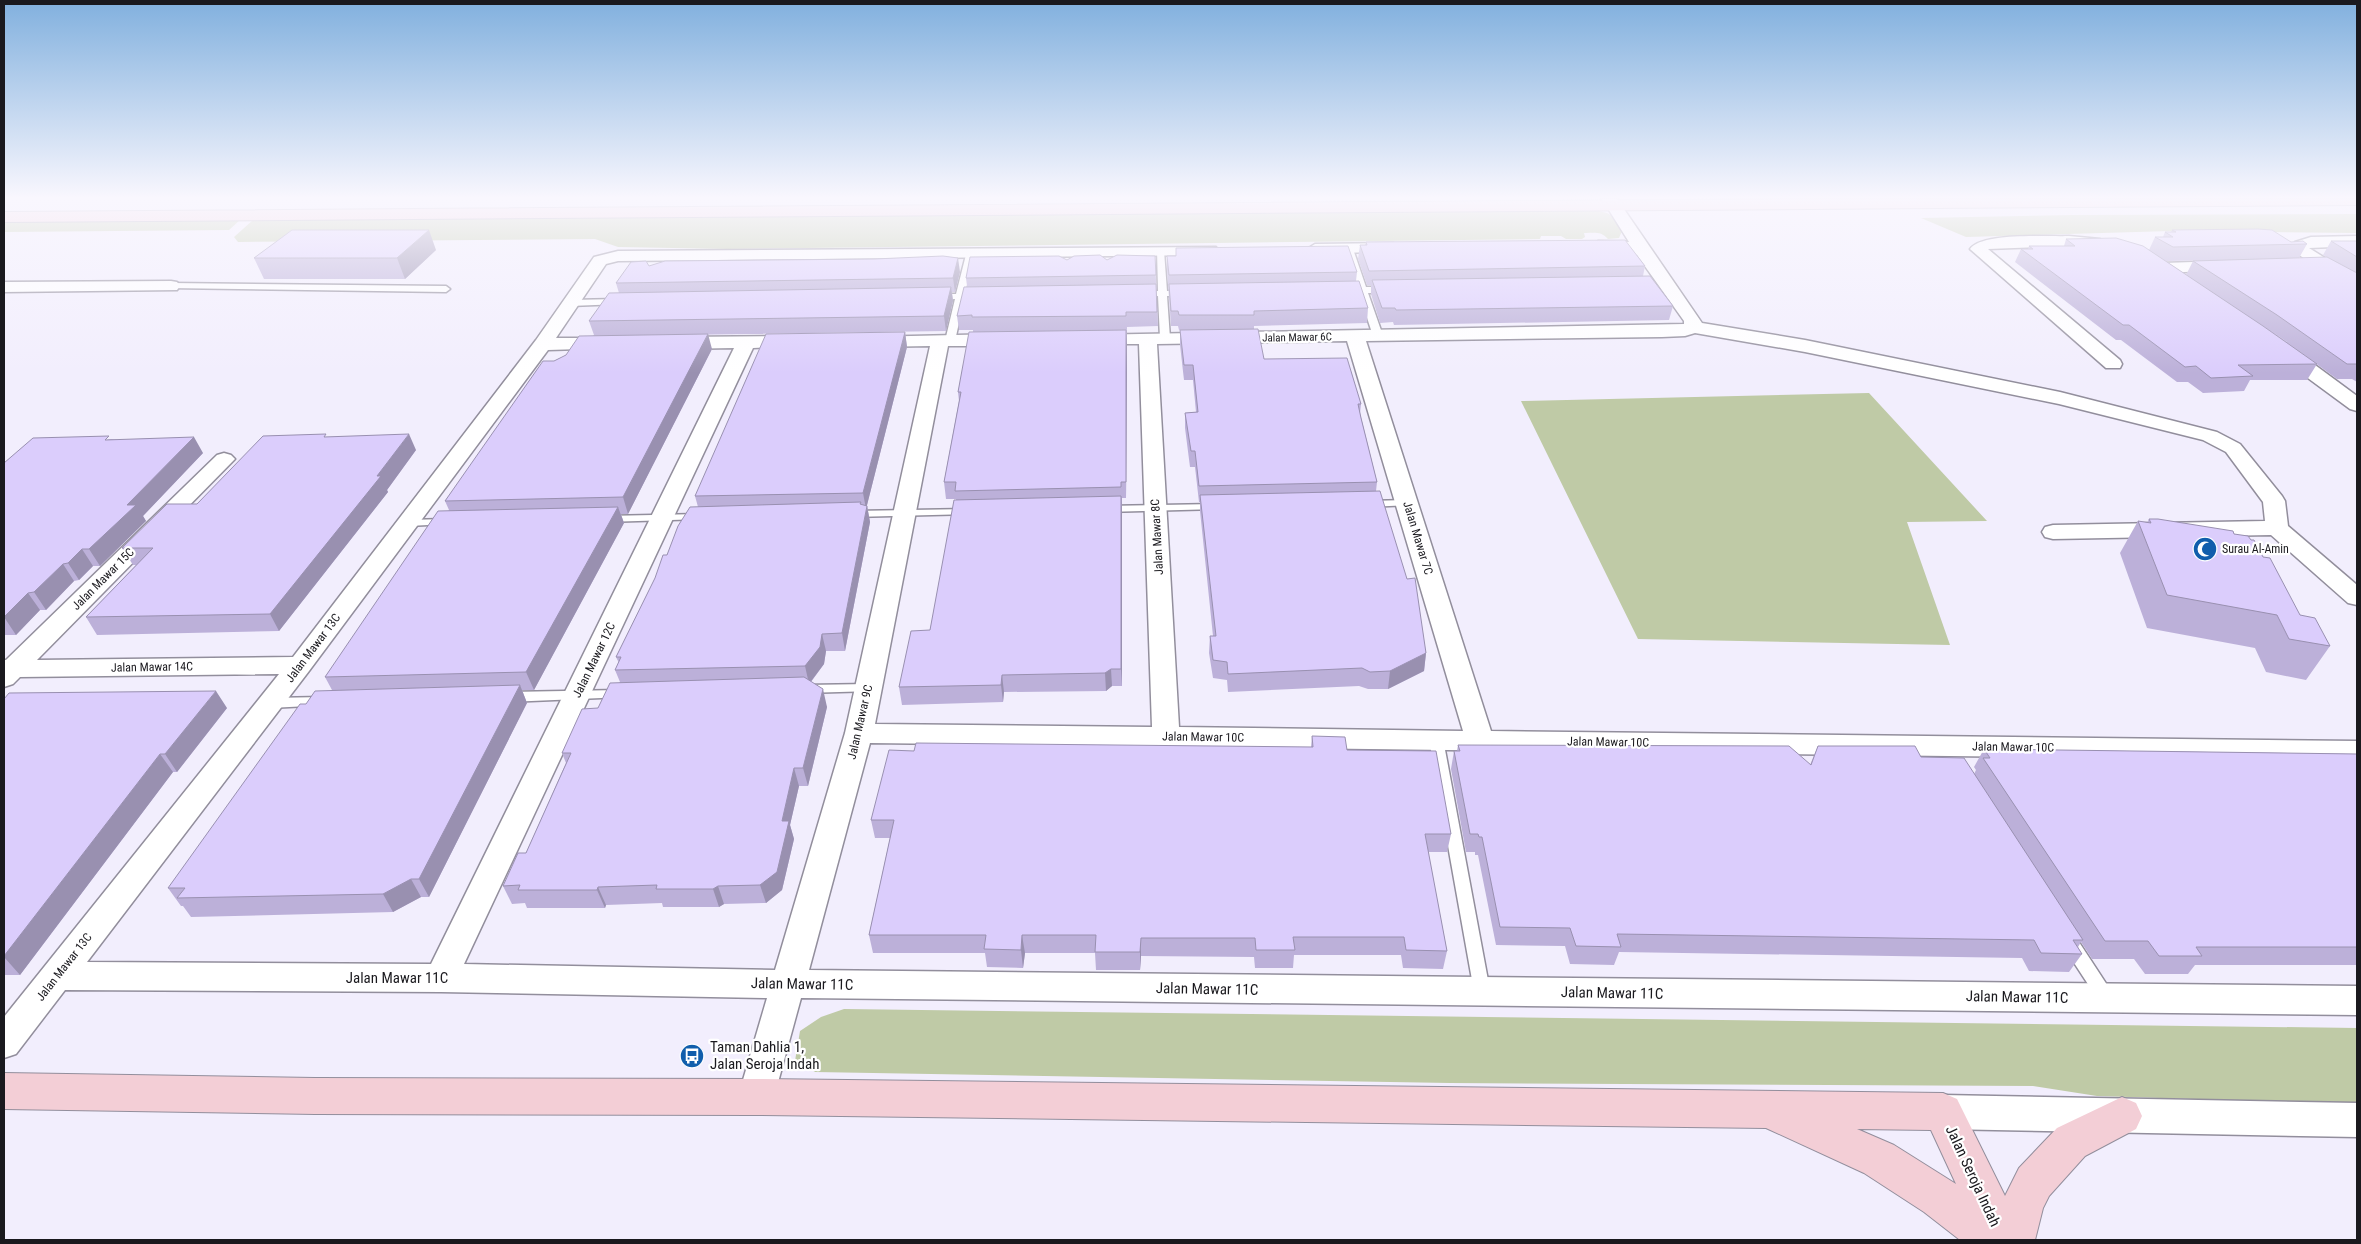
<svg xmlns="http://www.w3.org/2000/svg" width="2361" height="1244" viewBox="0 0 2361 1244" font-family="'Roboto Condensed',sans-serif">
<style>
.green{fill:#bfcaa6}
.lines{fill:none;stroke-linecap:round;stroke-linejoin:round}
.lane-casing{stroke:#928e9c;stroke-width:3}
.street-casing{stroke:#928e9c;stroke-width:3}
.secondary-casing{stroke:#928e9c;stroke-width:2}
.lane{fill:#fff;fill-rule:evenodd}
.street{fill:#fff;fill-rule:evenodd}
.secondary{fill:#f3ced6;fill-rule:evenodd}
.wall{fill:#bcb0d9;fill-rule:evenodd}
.shaded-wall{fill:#9990b0}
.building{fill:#dbcdfc;stroke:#9990b0}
.labels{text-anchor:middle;stroke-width:4.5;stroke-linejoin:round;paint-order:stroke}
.far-street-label{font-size:11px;fill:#1a191e;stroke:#fff}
.street-label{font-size:12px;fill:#1a191e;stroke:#fff}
.poi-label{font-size:12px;fill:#1a191e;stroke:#fff;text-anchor:start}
.near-street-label{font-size:15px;fill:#1a191e;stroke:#fff}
.near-poi-label{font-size:15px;fill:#1a191e;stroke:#fff;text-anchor:start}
</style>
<rect width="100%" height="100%" fill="#f2eefd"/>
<!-- green -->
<path class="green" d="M1595 210 1607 213 1619 220 1622 231 1619 238 1608 239C1601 231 1595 233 1584 233L1585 237 1582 239H1566L1561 236H1541L1540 239 728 249 618 247 595 239 238 242 234 237 253 220Z
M2357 214V233L2171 231 1966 237 1921 218 2073 215Z
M237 219 240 220 229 230 4 232V221Z
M1869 393 1987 521 1907 522 1950 645 1638 639 1521 401Z
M844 1009 2357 1028V1104L2097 1096 2033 1086 1450 1083 815 1072 795 1061 800 1031 821 1017Z"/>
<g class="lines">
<!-- lane casing -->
<g class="lane-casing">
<path id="lane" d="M1346 247 1353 249 1366 287H1387L1391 290 1387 293H1368L1383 336 1381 338 1373 336 1359 293H1345L1341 290 1345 287H1358L1345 249Z
M1157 249 1164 251 1167 291 1185 290 1189 293 1185 296H1167L1170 338 1165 341 1160 338 1158 296 1140 297 1136 294 1140 291H1158Z
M967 251 974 253 965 294 978 293 982 296 978 299H964L955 341 950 344 945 341 955 299 935 300 931 297 935 294H956Z
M171 283 446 286 450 289 446 292 168 288 167 286Z
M618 299 622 302 621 304 570 306 566 303 570 300Z
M1407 500 1413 503 1411 505 1368 507 1362 504 1368 501Z
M1215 504 1221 507 1219 509 1105 512 1099 509 1105 506Z
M968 509 974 512 972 514 853 517 847 514 853 511Z
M700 514 704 515 706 517 704 519 605 522 599 519 605 516Z
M445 519 451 522 449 524 408 526 402 523 408 520Z
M869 684 874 685 876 688 874 691 805 693 798 689 805 685Z
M620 690 625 691 627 694 625 697 508 702 501 697 508 692Z
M323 697 328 699 330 702 328 705 270 708 265 706 263 703 265 700 270 698Z
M1436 734 1441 736 1443 739 1490 991 1488 996 1482 998 1476 996 1474 991 1429 739 1431 736Z
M2071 937 2077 939 2111 991 2113 996 2111 1001 2105 1003 2099 1001 2065 949 2063 944 2065 939Z"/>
</g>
<!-- street casing -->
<g class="street-casing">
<path id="street" d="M1602 199H1617L1702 323 1805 340 2060 392 2217 432 2240 444 2282 496 2285 501 2288 526 2357 585V605L2348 603 2271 535 2053 539 2045 537 2042 532 2045 527 2053 525 2265 521 2263 502 2226 452 2203 440 2059 404 1805 352 1695 333 1685 336 1662 337 1366 341 1491 731 2357 741V761L870 743 809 970 2357 986V1015L801 998 774 1097 769 1109 756 1114 743 1109 738 1097 767 998 441 992 65 990 16 1054 4 1058V1017L279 674 20 677 13 684 4 687V660H6L217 455 224 453 231 455 235 459 37 660 293 657 536 340 594 257 618 251 1216 247 1218 250 1210 255 618 261 606 264 556 338H608L615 340 617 344 615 348 548 350 309 671 87 962 431 964 734 348 678 349 671 347 669 343 671 339 678 337 795 336 802 338 804 342 802 346 753 348 464 964 775 970 845 733 930 346 873 347 867 345 864 341 867 337 1000 334 1006 336 1009 340 1006 344 1000 346H948L875 724 1152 727 1139 344H1093L1087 343 1084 339 1087 335 1684 324V321L1637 255C1626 251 1596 254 1590 246L1598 241 1629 242ZM1347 341 1463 731 1179 727 1157 344Z
M2069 236 2100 239 2108 244 2100 249 2069 246 1988 249 2120 360 2122 364 2120 368H2106L1970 249C1982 232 2048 237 2069 236Z
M2357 236V246L2309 248 2357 278V290L2351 289 2293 251 2295 242 2311 237Z
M1393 243 1399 245 1401 248 1399 251 1315 254 1307 249 1315 244Z
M2223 261 2229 262 2231 266 2229 270 2163 273 2157 272 2155 268 2157 264 2163 263Z
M171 281 177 282 180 286 177 290 4 292V282Z
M2285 346 2292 348 2357 396V411L2350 409 2278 356 2276 352 2278 348Z
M1943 1095 2357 1103V1137L1943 1129 1930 1124 1925 1112 1930 1100Z"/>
</g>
<!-- secondary casing -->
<g class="secondary-casing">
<path id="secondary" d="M1799 199H2357V205L4 222V212Z
M4 1073 315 1078 756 1079 1943 1093 1957 1099 2005 1196 2019 1168 2057 1128 2122 1097 2136 1103 2142 1116 2136 1129 2085 1156 2049 1196 2043 1208 2035 1240H1960L1924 1212 1864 1173 1766 1128 756 1115 315 1114 4 1109ZM1857 1129 1931 1130 1956 1184 1894 1145Z"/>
</g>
<!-- lane -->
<use href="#lane" class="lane"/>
<!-- street -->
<use href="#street" class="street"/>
<!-- secondary -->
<use href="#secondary" class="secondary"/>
</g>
<!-- wall -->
<path class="wall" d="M2172 230 2291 242 2307 244 2299 258H2328L2323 255 2331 241H2357V382L2352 379H2337L2269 329 2317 364 2307 380H2250L2244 391 2203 393 2188 382H2177L2121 340H2116L2015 262 2021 249H2028L2029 246H2064L2066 239 2149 250 2155 237H2163L2165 232H2171ZM2163 259 2166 261 2219 260 2193 261 2186 275Z
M1366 242 1645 266 1643 276 1673 306 1669 320 1394 325 1393 322 1380 323 1371 294V285H1367L1358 259 1360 245H1365Z
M1176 248 1357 272 1356 281 1368 308 1367 323 1254 326V329L1264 359 1361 404 1360 413 1377 482 1376 491 1426 653 1424 671 1388 689H1368L1359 686 1228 692 1227 680 1213 678 1209 653 1210 636H1213L1200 511V502H1199L1195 467H1190L1185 428V413L1196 412 1193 380H1184L1180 345V330H1179L1178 326H1171L1167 270V256H1176Z
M436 250 405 279H264L254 258Z
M1155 256 1158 326 1127 327 1126 498H1122V686H1112L1106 691 1004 692 1003 702 902 705 899 687 930 630 956 500V499H946L944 482 959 401 958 392 973 332V330H959L957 316 967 286 966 278 1067 260H1107Z
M649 266 960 272 955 292H952L953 301 946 331 675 335 712 349 628 514H621L624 523 534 690H522L527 703 429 897H421L393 912 191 917 183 906H181L168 888 306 704 332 690 325 677 449 510 445 501 554 361 566 355 594 335 589 321 619 293 616 283Z
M905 332 907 347 867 505 870 522 845 651H826L824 664 811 682 827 707 808 786H799L790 825 794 839 782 890 766 903 724 904 719 907H663L662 903 606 905 605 908H527L525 903 512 904 503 886 526 853 566 763 562 753 620 682 615 670 619 663 616 657 667 555 698 507 695 496Z
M327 437 416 450 387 490 388 492 279 631 97 635 86 617 136 565H133L122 548 197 504Z
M111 439 203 453 143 516 146 521 100 566H93L79 580 74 581 46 610H40L16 635H4V463Z
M2149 519 2234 534 2263 557 2300 615 2330 646 2306 680 2266 672 2255 648 2147 628 2120 553 2138 521 2147 523Z
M4 699 227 708 177 772H173L20 975H4Z
M1312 736 1347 750 1451 834 1447 852H1428L1447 951 1443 969 1403 968 1401 955H1294L1293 968H1255L1254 957 1141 956 1140 970H1096L1095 953H1025L1023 968 987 967 985 953H873L869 935 890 838H875L871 820 914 751 1311 747Z
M1458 745 1810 765 1818 746 1921 757 1974 774 1976 770 1974 767 1984 749 2357 754V965H2195L2188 974H2145L2134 959H2092L2081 942 2078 947 2082 954 2069 972 2029 971 2022 958 1619 952 1614 965 1570 964 1565 946 1496 945 1478 855H1475V852H1466L1451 769 1454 751H1457Z"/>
<!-- shaded-wall -->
<path class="shaded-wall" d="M429 230 436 250 405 279 397 258Z
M958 258 960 272 955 292 953 278Z
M951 287 953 301 946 331 944 316Z
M1126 330 1127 345 1126 498Z
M905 332 907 347 866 509 863 493Z
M708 334 712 349 628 514 623 497Z
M409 434 416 450 387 490 388 492 279 631 270 614 377 476Z
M194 437 203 453 143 516 146 521 100 566 89 549 127 505Z
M1121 496 1122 513V686L1121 669Z
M867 506 870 522 845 651 842 633Z
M618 507 624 523 534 690 526 672Z
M82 549 93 566 79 580 68 563Z
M63 564 74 581 46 610 34 592Z
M28 593 40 610 16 635 4 617Z
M822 634 826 651 824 664 809 684 805 666Z
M1426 653 1424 671 1388 689 1390 671Z
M1111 669 1112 686 1106 691 1105 673Z
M1002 675 1004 692 1003 702 1001 685Z
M520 685 527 703 429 897 419 879Z
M823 689 827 707 808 786 803 768Z
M216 691 227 708 177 772 165 754Z
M160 754 173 772 20 975 4 957V956Z
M794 768 799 786 790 825 794 839 782 890 766 903 760 885 782 821Z
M411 879 421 897 393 912 383 894Z
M718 886 724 904 719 907 713 889Z
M598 887 606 905 605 908 597 890Z
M1022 935 1025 953 1023 968 1021 950Z
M1141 938V956L1140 970V952Z"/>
<!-- building -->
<path class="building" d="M2258 229 2272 230 2291 242 2303 241 2307 244 2173 247 2155 237H2173L2165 232H2176L2172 230Z
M292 230H429L397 258H254Z
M2116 238 2143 246 2263 326 2317 364 2238 365 2253 376 2211 378 2196 366 2185 367 2129 325H2123L2021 249H2033L2029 246H2075L2066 239Z
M1625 240 1645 266 1369 271 1360 245H1367L1366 242Z
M2331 241H2357V257Z
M1348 246 1357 272 1169 275 1167 256H1176V248Z
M1100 255 1107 260 1117 255 1155 256 1156 275 966 278 970 257 1059 256 1067 260 1074 256Z
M943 256 958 258 953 278 616 283 631 262 646 261 649 266 665 261 874 259Z
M2327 257 2357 273V364H2347L2277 315 2193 261Z
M1650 276 1673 306 1396 310 1395 308H1382L1372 280Z
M1359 281 1368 308 1254 311V315H1179L1178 311H1171L1169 284Z
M1156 284 1157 312H1126V316L972 317V315L957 316 964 287Z
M951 287 944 316 589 321 609 293Z
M1258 329 1264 359 1347 358 1361 404H1358L1361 418 1377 482 1199 486 1195 451H1191L1185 413 1198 412 1193 365H1184L1180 330Z
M1126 330V482H1121V487L955 491 956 482H944L961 392H958L969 332Z
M905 332 863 493 695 496 766 334Z
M708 334 623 497 445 501 543 361H554L566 355 579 336Z
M326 434 324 437 409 434 377 476H381L270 614 86 617 153 548H122L167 504H197L263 436Z
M109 436 105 440 194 437 127 505H136L89 549H82L68 563 63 564 34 592 28 593 4 617V463L33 438Z
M1380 491 1407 579 1415 578 1426 653 1390 671 1370 672 1362 668 1228 674 1227 662 1213 660 1210 636H1216L1200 495Z
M1121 496V669H1111L1105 673 1002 675 1001 685 899 687 911 631 930 630 954 500Z
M861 502 860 504 867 506 842 633 822 634 820 647 805 666 615 670 621 657H616L655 578 663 555H667L678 526 690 507Z
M618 507 526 672 325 677 438 511Z
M2149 519H2158L2233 531 2234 534 2248 536 2251 540H2254L2263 557 2270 558 2300 615 2315 618 2330 646 2289 639 2277 615 2167 595 2138 521 2151 523Z
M804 677 823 689 803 768H794L782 821H789L777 872 760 885 718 886 713 889H656L657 885 598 887 597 890H518L520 885 503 886 518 853H526L561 775 571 753H562L582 709 598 708 610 683Z
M520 685 419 879H411L383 894 177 898 185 888H168L300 704H306L315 691Z
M216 691 165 754H160L4 956V699L9 693Z
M1312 736 1345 737 1347 750 1436 751 1451 834H1425L1447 951 1406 950 1404 937H1293L1295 950H1256L1255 938H1141L1140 952H1095L1096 935H1022L1021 950 984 949 986 935H869L894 820H871L889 750 914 751 916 743 1313 747Z
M1458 745 1789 746 1811 765 1818 746H1915L1921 757 1964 758 2083 940H2073L2082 954 2041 953 2034 940 1617 934 1621 947 1576 946 1570 928 1500 927 1482 837H1479L1478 834H1470L1454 751H1460Z
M1984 749 2357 754V947H2196L2202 956H2159L2148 941H2105L1983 758H1990Z"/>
<!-- sky -->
<linearGradient id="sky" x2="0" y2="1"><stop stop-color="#81b0de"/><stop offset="0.53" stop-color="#f9f7fe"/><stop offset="1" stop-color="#f9f7fe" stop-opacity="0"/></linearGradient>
<rect width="2361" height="373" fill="url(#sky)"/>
<!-- icons -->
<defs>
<g id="mosque-disc" transform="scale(1.25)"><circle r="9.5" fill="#115eac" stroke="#fff"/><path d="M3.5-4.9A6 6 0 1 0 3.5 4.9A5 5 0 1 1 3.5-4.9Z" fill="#fff"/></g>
<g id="bus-disc" transform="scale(1.25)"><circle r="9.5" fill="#115eac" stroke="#fff"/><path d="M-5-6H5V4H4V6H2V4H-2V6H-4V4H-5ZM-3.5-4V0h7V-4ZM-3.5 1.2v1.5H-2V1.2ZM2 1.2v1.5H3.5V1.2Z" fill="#fff"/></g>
</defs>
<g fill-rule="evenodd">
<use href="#mosque-disc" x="2205" y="549"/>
<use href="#bus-disc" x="692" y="1056"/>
</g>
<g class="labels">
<!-- far-street labels -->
<g class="far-street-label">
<text transform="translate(1297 337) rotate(-1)" y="4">Jalan Mawar 6C</text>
</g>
<!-- street labels -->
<g class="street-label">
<text transform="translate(1157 537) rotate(-93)" y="4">Jalan Mawar 8C</text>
<text transform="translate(1418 538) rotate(73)" y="4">Jalan Mawar 7C</text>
<text transform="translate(103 579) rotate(-45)" y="4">Jalan Mawar 15C</text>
<text transform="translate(313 648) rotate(-53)" y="4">Jalan Mawar 13C</text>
<text transform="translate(594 660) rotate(-64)" y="4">Jalan Mawar 12C</text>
<text transform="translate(152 667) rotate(-1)" y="4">Jalan Mawar 14C</text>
<text transform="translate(860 722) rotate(-77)" y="4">Jalan Mawar 9C</text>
<text transform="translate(1203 737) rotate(1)" y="4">Jalan Mawar 10C</text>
<text transform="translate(1608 742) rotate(1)" y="4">Jalan Mawar 10C</text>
<text transform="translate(2013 747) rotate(1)" y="4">Jalan Mawar 10C</text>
<text transform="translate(64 967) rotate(-52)" y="4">Jalan Mawar 13C</text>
</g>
<!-- poi labels -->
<g class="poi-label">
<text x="2222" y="553">Surau Al-Amin</text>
</g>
<!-- near-street labels -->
<g class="near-street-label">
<text x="397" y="983">Jalan Mawar 11C</text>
<text transform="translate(802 984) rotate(1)" y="5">Jalan Mawar 11C</text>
<text transform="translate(1207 989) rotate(1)" y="5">Jalan Mawar 11C</text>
<text transform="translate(1612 993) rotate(1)" y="5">Jalan Mawar 11C</text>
<text transform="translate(2017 997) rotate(1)" y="5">Jalan Mawar 11C</text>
<text transform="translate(1973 1176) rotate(65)" y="5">Jalan Seroja Indah</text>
</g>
<!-- near-poi labels -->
<g class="near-poi-label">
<text x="710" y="1052">Taman Dahlia 1,<tspan x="710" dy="17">Jalan Seroja Indah</tspan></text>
</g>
</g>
<!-- border -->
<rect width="2361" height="1244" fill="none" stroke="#1a191e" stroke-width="10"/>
</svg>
